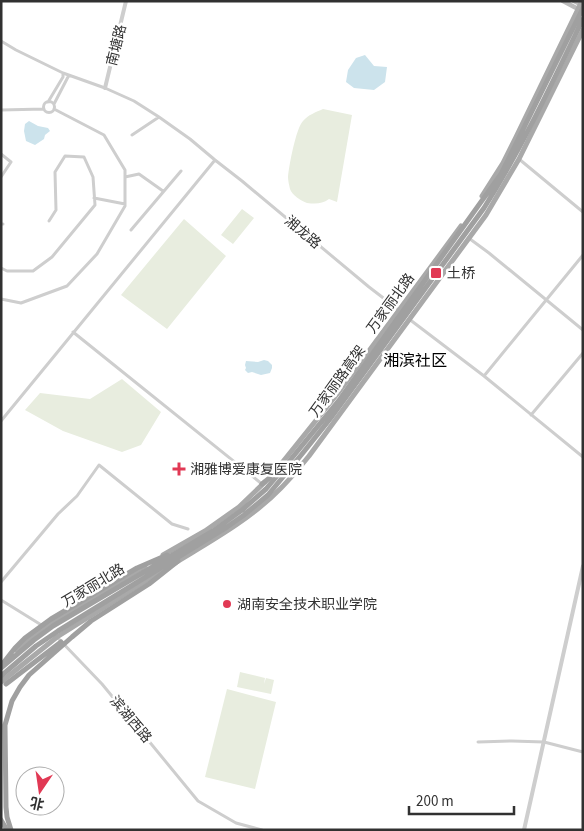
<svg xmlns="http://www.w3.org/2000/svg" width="584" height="831" viewBox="0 0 584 831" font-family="'Source Sans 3','Noto Sans SC',sans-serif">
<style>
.green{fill:#e8eddf}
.water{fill:#cce3ec}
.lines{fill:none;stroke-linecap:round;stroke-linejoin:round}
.minor{stroke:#cecece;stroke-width:3}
.tertiary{stroke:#cecece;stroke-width:4}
.secondary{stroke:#bbb;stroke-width:4.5}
.primary{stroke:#a9a9a9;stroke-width:5}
.trunk{stroke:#a0a0a0;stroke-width:5}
.trunk-bridge{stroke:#a0a0a0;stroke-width:5}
.poi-dot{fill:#e13954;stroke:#fff;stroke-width:2}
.labels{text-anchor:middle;stroke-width:5;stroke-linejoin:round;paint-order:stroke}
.street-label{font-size:14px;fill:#313131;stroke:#fff}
.poi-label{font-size:14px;fill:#313131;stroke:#fff;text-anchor:start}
.quarter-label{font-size:16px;fill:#000;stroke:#fff}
</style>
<rect width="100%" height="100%" fill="#fff"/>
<!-- green -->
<path class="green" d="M323 109 352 115 337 202 329 199C322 204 316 204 307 203 301 201 292 195 290 189 289 185 288 180 288 177 289 166 296 128 303 121 308 115 316 112 323 109Z
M242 209 254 218 233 244 221 235Z
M184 219 226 256 167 329 121 295Z
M122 379 161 412 141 445 122 452 63 431 25 410 40 393 90 399Z
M240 672 257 676 256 682 257 676 265 678 264 684 266 678 274 680 271 694 237 687Z
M227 689 276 702 255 789 205 777Z"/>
<!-- water -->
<path class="water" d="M365 55 374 66 387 67 385 82 374 90 354 88 346 82 348 70 356 58Z
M29 121 38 126 48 128 50 131 45 135 44 139 35 145 26 141 24 131 25 124Z
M264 360 268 361 272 365V368L270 373 261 375 252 372 248 373 245 370 246 368 245 365 246 361 258 362Z"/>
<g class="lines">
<!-- minor -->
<path class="minor" d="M1 41 16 50 63 73 105 88 134 101 159 117 190 139 215 160 242 181 369 287 399 310
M43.5 107a5.5 5.5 0 1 1 11 0a5.5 5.5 0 1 1-11 0Z
M48 102 63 77V73
M54 104 69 75
M1 110 44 109
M132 135 159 117
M1 154 11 162 1 177
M519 159 583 212
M125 177 139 174 163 191
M94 198 125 204
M1 224H3
M131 230 181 171
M470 239 489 253 583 330
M1 268 7 271H33L52 257 95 205 93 177 84 157 65 156 55 172 56 210 49 221
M1 299 21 303 67 286 97 254 125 206V170L104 135 54 109
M409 319 484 376 583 457
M73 332 262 484
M484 376 583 255
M531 415 583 353
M1 421 215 160
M1 582 58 514 77 496 99 465 172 524 188 529
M1 600 43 626
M56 636 102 684 198 801 236 823 262 830
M478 742 512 741 544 742 583 752"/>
<!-- tertiary -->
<path class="tertiary" d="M105 88 126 1
M524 830 583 566"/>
<!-- secondary -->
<path class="secondary" d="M563 1 580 10
M574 1 582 5"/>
<!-- primary -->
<path class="primary" d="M482 196 503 163 516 137 582 1
M273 474 338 393 461 226
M163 555 205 531 239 507 265 482
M175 563C211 541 251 519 281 488 291 478 300 467 309 456L486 215 519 159 583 30
M16 650 44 627 145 566
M1 682 57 637 165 569"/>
<!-- trunk -->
<path class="trunk" d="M262 484 277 472
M1 820 7 830"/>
<!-- trunk-bridge -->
<path class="trunk-bridge" d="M4 662 15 648 25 638 51 619 137 568 167 555
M1 668 34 640 53 626 213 531 242 510 266 489 287 464 340 399 501 174 583 8
M1 676 36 646 58 631 227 527 244 515 268 495 302 454 330 419 484 208C522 148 552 83 583 19
M6 684 61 642
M11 830 7 817 6 807 5 725 12 701 20 687 29 675 72 637 91 621 149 584 178 561"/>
</g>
<!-- markers -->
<g class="poi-dot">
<rect x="430" y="267" width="12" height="12" rx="2.5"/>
<path d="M176.5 461.5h5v5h5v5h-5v5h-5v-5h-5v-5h5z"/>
<circle cx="227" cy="604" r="5"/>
</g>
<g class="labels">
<!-- street labels -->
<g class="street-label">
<text transform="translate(116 45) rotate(-76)" y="5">南塘路</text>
<text transform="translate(303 232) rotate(40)" y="5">湘龙路</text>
<text transform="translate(390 303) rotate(-54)" y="5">万家丽北路</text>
<text transform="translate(337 381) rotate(-54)" y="5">万家丽路高架</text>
<text transform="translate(93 585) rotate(-31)" y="5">万家丽北路</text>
<text transform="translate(131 719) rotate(50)" y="5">滨湖西路</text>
</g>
<!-- poi labels -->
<g class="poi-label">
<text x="447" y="278">土桥</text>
<text x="190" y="474">湘雅博爱康复医院</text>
<text x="237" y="609">湖南安全技术职业学院</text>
</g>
<!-- quarter labels -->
<g class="quarter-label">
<text x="415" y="366">湘滨社区</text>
</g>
</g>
<!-- border -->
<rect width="584" height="831" fill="none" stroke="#313131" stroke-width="5"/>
<!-- north arrow -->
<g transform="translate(40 791) rotate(193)"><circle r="24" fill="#ffffff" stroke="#adadad"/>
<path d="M0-4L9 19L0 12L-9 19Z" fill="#e13954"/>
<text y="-8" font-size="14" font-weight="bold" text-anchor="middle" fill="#313131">北</text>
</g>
<!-- scale -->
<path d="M409 806v8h105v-8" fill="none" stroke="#313131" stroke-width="2.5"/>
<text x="416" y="806" font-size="15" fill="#313131" stroke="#ffffff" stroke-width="4" paint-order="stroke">200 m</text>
</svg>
